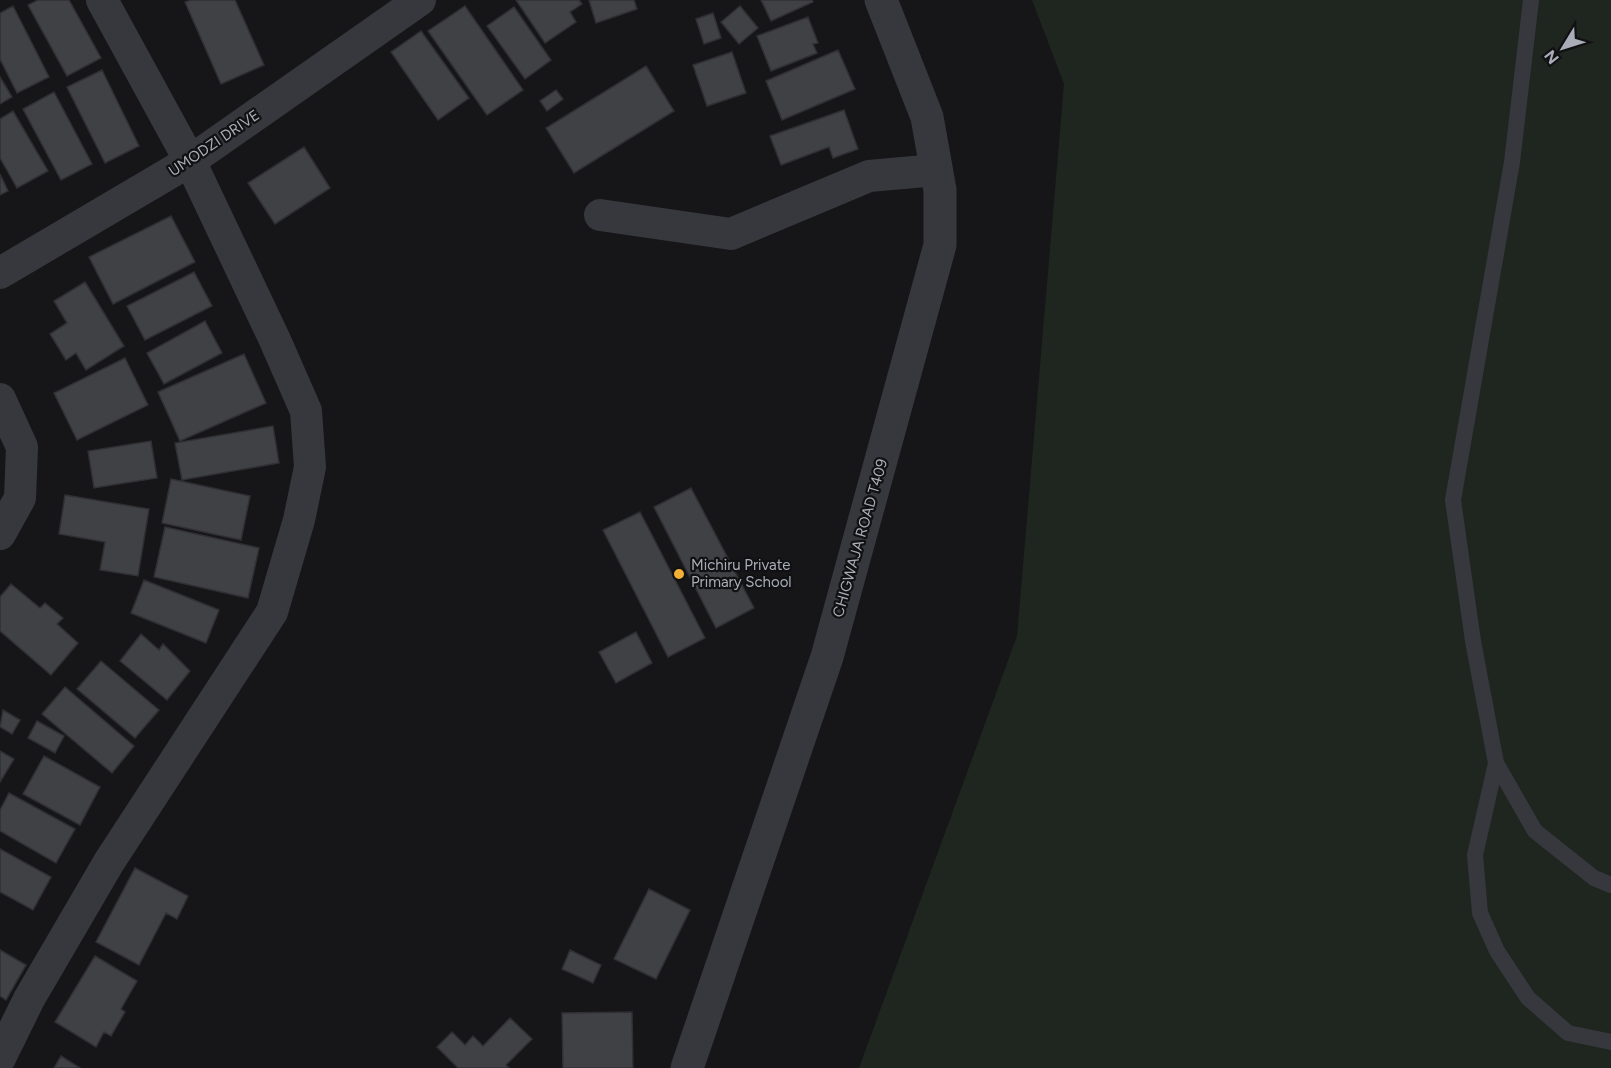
<svg xmlns="http://www.w3.org/2000/svg" width="1611" height="1068" viewBox="0 0 1611 1068" font-family="Figtree,sans-serif">
<style>
.green{fill:#1e261f}
.building{fill:#404145;stroke:#303034;stroke-width:1.5}
.lines{fill:none;stroke-linecap:round;stroke-linejoin:round}
.service{stroke:#37383d;stroke-width:16}
.minor{stroke:#37383d;stroke-width:32}
.tertiary{stroke:#37383d;stroke-width:33}
.poi-dot{fill:#f2b134;stroke:#111113;stroke-width:2}
.labels{text-anchor:middle;stroke-width:4.5;stroke-linejoin:round;paint-order:stroke}
.street-label{font-size:15px;fill:#a8adb8;stroke:#111113}
.poi-label{font-size:15px;fill:#a8adb8;stroke:#111113;text-anchor:start}
</style>
<rect width="100%" height="100%" fill="#161618"/>
<!-- green -->
<path class="green" d="M1032 0H1611V1068H859L1017 636 1064 84Z"/>
<!-- building -->
<path class="building" d="M38 0H69L101 58 67 76 28 5Z
M191 0H235L264 65 221 84 185 2Z
M516 0H579L582 4 570 12 576 22 545 43Z
M589 0H634L637 9 596 23Z
M761 0H812L813 2 771 21Z
M13 6 49 77 17 93 0 59V13Z
M465 6 523 90 487 115 428 31Z
M740 6 758 28 739 44 721 22Z
M514 7 551 60 525 79 487 26Z
M713 13 721 38 704 44 696 19Z
M808 17 818 43 813 44 817 53 771 71 757 36Z
M421 31 469 98 438 120 391 52Z
M838 50 855 89 782 120 766 81Z
M732 52 746 93 707 106 693 65Z
M646 66 674 111 574 173 546 128Z
M102 70 139 146 105 163 67 87Z
M0 77 12 97 0 104Z
M556 90 563 99 547 111 540 101Z
M54 92 92 164 61 180 23 109Z
M844 110 858 149 833 158 829 147 781 165 770 136Z
M13 111 48 171 17 188 0 158V119Z
M304 147 330 188 275 224 248 183Z
M0 174 8 191 0 195Z
M171 216 195 262 113 304 89 257Z
M194 272 212 306 145 340 127 306Z
M85 282 124 346 86 370 76 353 66 360 50 334 67 323 54 301Z
M205 321 222 353 164 384 147 353Z
M244 354 266 403 180 441 158 392Z
M125 358 148 405 77 440 54 393Z
M273 426 279 463 182 480 175 443Z
M151 441 157 478 94 488 88 451Z
M171 479 250 496 241 540 162 523Z
M691 488 754 608 716 628 654 507Z
M65 495 149 509 138 576 100 570 105 542 59 534Z
M640 512 705 638 668 657 603 530Z
M165 527 259 548 248 598 154 577Z
M144 580 219 610 206 643 131 613Z
M11 584 40 608 45 603 63 618 57 624 78 643 51 675 0 631V597Z
M636 632 652 663 616 683 599 652Z
M141 634 159 650 163 644 190 671 167 700 120 661Z
M101 661 159 710 135 738 77 689Z
M65 687 134 746 112 773 42 714Z
M3 710 20 720 12 734 0 727Z
M37 721 64 736 55 753 28 738Z
M0 751 14 759 0 782Z
M44 756 100 787 80 825 23 794Z
M9 793 75 829 56 863 0 831V810Z
M0 849 51 877 33 910 0 892Z
M135 868 188 896 177 919 166 913 139 965 96 942Z
M649 889 690 910 656 979 614 959Z
M0 950 26 965 6 1000 0 996Z
M570 950 601 965 593 983 562 969Z
M95 956 137 981 121 1009 125 1012 111 1036 104 1032 96 1047 55 1022Z
M632 1012 633 1068H563L562 1013Z
M510 1018 532 1039 506 1065 509 1068H458L437 1047 452 1032 465 1045 473 1036 483 1046Z
M61 1056 80 1068H54Z"/>
<g class="lines">
<!-- service -->
<path class="service" d="M1531 0 1512 162 1453 500 1473 641 1496 763 1535 831 1594 878 1611 885
M1496 763 1475 855 1480 913 1497 951 1528 998 1568 1033 1611 1042"/>
<!-- minor -->
<path class="minor" d="M600 215 731 234 869 176 936 170
M0 273 190 161 420 0
M0 399 22 447 20 498 0 534
M0 1058 29 999 109 862 272 612 299 520 310 467 306 411 274 338 190 161 102 0"/>
<!-- tertiary -->
<path class="tertiary" d="M687 1068 827 657 940 245V190L927 117 881 0"/>
</g>
<!-- markers -->
<circle class="poi-dot" cx="679" cy="574" r="6"/>
<g class="labels">
<!-- street labels -->
<g class="street-label">
<text transform="translate(214 143) rotate(-34)" y="5">UMODZI DRIVE</text>
<text transform="translate(860 538) rotate(-74)" y="5">CHIGWAJA ROAD T409</text>
</g>
<!-- poi labels -->
<g class="poi-label">
<text x="691" y="570">Michiru Private<tspan x="691" dy="17">Primary School</tspan></text>
</g>
</g>
<!-- north arrow -->
<g transform="translate(1563 48) rotate(232)" stroke="#111113" stroke-width="4.5" paint-order="stroke">
<path d="M0-4.5L10 22L0 15L-10 22Z" fill="#a8adb8"/>
<text y="-9" font-size="16" font-weight="bold" text-anchor="middle" fill="#a8adb8">N</text>
</g>
</svg>
